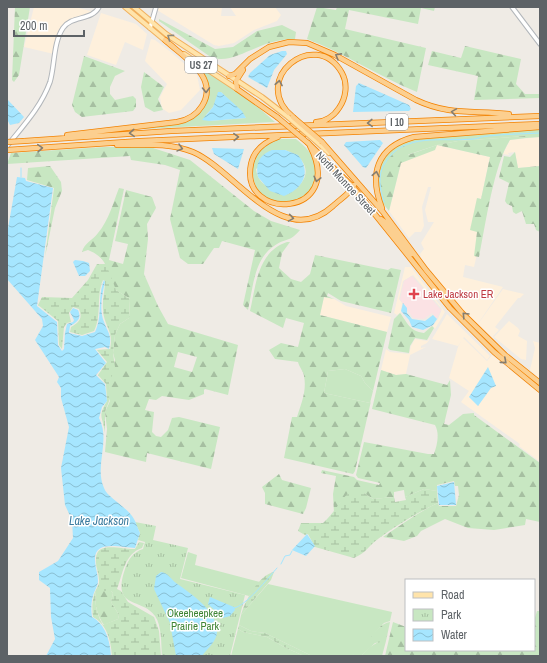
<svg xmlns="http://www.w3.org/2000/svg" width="547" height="663" viewBox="0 0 547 663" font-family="'Archivo Narrow',sans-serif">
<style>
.commercial{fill:#fef0dc}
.medical{fill:#fbe2e4}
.green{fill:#c8e7c2;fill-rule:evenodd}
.forest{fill:url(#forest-firs);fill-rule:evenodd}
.wetland{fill:url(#wetland-marsh);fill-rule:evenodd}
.park{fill:url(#park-tufts)}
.water{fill:url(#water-waves)}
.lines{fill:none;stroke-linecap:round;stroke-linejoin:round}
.stream{stroke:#a6e6ff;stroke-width:1}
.secondary-casing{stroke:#b2b6ba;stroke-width:5.5}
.primary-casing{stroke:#f1b05d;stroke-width:6}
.highway-casing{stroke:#f38201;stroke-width:6}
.secondary{stroke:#fff;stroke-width:3.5}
.primary{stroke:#ffe4ab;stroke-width:4}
.highway{stroke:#fccf8f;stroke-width:4.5}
.primary-bridge-casing{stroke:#f1b05d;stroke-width:6;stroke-linecap:butt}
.highway-bridge-casing{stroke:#f38201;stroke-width:6;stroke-linecap:butt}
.primary-bridge{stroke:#ffe4ab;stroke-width:4}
.highway-bridge{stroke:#fccf8f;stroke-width:4.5}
.oneway{stroke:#8e897b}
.oneway2{stroke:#857d70}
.health-dot{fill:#e0444e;stroke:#fff;stroke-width:1.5}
.labels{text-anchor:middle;stroke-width:3;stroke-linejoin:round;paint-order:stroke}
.shield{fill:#fff;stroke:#8e9194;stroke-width:1}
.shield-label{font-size:10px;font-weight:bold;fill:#5d6266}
.street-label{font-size:11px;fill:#5d6266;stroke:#fff}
.health-label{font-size:11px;fill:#be3a42;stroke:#fff;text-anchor:start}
.park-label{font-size:11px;fill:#3e8435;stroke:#fff}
.water-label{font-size:12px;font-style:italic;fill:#3c7c9f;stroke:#fff}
</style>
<defs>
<pattern id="forest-firs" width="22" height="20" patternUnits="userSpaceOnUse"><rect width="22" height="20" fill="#c8e7c2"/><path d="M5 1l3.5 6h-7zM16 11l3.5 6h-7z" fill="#a6bfa1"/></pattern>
<pattern id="wetland-marsh" width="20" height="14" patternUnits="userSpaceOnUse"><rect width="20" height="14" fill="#c8e7c2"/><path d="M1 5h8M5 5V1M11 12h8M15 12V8" fill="none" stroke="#a6bfa1"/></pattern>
<pattern id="park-tufts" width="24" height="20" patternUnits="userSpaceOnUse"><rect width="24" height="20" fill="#c8e7c2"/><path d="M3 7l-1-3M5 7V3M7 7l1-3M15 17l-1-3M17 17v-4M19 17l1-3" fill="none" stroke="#a6bfa1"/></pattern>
<pattern id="water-waves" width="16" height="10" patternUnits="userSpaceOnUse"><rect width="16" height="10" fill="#a6e6ff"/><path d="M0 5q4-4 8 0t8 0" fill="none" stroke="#8abed2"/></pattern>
</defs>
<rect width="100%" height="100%" fill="#efebe5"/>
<!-- commercial -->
<path class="commercial" d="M34 7H75L94 12 71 19 63 26 54 54 24 47Z
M157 7H222L221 16H236L230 7H275L281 15 277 21 254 30 234 43 219 46 214 45 157 10Z
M101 13 136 24 147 34 143 50 125 42 116 65 87 55Z
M151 39 155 40 172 53 197 75 200 90 181 110 169 113 163 109 161 104 160 97 167 84 145 61Z
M540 137V166L518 168 515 152 508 153 509 155 503 154 510 140Z
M437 145 490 157 481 199 478 198 482 233 474 267 465 265 463 277 503 287 477 325 456 303 421 258 420 254 424 249 421 243 434 222H428L425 210 431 187H428L422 207 424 226 421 232H415L409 238 389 211 401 163Z
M405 267H411L445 312 435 329 433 326 438 319 442 309 413 275 403 281 399 299 402 303 401 312 397 315 394 313Z
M503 289 524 294 520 298H518L495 327 499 330 493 336 494 339 478 324Z
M324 297 334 299 346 306 391 317 387 332 320 315Z
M447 314 490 356 487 360 464 337 458 346 432 339Z
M509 321 518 328 520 331 518 336 527 341 526 360 521 359 494 337Z
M431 337 427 343 421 346V348L426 347 410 355 406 374 396 375 381 370 386 349 390 352 409 354 411 346 415 339 427 341Z
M463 338 487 361 492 355 540 394V462L519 446 520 444 461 402 469 391 449 378 458 347Z
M533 341 540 343V379L530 370 535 348Z"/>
<!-- medical -->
<path class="medical" d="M412 276 441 310 437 319 432 313 424 319 413 318 400 299 404 281Z"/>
<!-- green -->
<path class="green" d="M201 68 250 100 275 122 105 131 179 122 197 115 203 109 208 97ZM220 92H221L246 118 209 121 206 115 213 107Z
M540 128V137L526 138V136L458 141 437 145 407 155 410 143 378 194C378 187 376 178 377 172 382 153 398 144 414 138Z
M279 139H296C306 147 312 153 315 165 325 208 256 218 253 174 253 167 252 163 256 157 260 149 269 140 279 139ZM285 150C311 159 313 180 288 194 274 189 258 187 256 169Z
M345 369 361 376 365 383 373 391 370 403 324 393 328 371Z
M188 552 197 555 195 565 260 582 249 596 181 578Z
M268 584 392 612 390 621 384 623 378 629 360 652 350 656H312L265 633 251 631 239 625 241 615Z
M238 629 243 632 267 637 284 647 304 656H231Z
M380 641H386L382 656H361L370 647Z"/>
<!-- forest -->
<path class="forest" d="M15 7H30L19 75 14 82 12 80Z
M317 7 336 10 337 7H435L434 11 421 8 418 24 349 10 345 29 426 48 417 92C379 77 345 53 307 39Z
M159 19 215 49 233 47 257 31 282 25 296 32 295 39C282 39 269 42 256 48 240 54 229 62 212 58L159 21Z
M465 46 521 59 516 84 525 94H540V98L474 100 478 76 428 65 432 51 461 58Z
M84 56 125 71 115 76 110 87V94L115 100 133 96 136 99V107L133 111 82 117 75 112 72 105Z
M144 72 164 87 158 99 163 110 154 112 145 107 141 87Z
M526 136V138L510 140C494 164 485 227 479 257L474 256 477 232 470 230 477 198 481 199 490 157 437 145 435 150 401 163 389 211 381 201 379 194 381 192C375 169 390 153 409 143H411L408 155 437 145 458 141Z
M105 147H150L190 160 254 211 271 221 300 230C289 243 287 237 274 246 254 259 253 288 248 310L243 305 255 250 222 241 219 248H214L203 264H188L180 258 170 219 180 170 165 165 131 160 130 156 7 164 11 153Z
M515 152 518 168 540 166V232L536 230 534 224H526L522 211 516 214 513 212 512 206 507 204 505 201 509 183 499 178 504 156 510 157Z
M50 166 61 182 62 191 55 208 45 257 54 188 27 180 28 168Z
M119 188 124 189 109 260 123 264 128 244 115 241 126 190 152 197 156 208 147 224 148 239 144 274 158 306 168 324 238 345 228 395 205 389 204 390V394L189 400 162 396 156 400 149 399 145 410 154 412 152 432 156 436 161 437 168 430 172 418 179 417 220 427 211 469 147 453 146 462 105 452 107 429 105 412 110 401 109 384 115 360 113 353 115 335 120 324 129 318 130 299C126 296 120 293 116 290 104 276 113 260 88 250L82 252C84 243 93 240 98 233 109 220 113 203 119 188ZM178 352 197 357 192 372 174 367Z
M287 242H290L282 253 279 268 291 279 301 282 310 274 315 255 388 270 391 268 401 270 391 313 341 301 328 293 327 296 334 299 324 297 320 315 387 332 373 391 365 383 361 376 345 369 328 371 324 393 370 403 371 401 355 471 353 474 284 458 292 417H297C301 404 307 391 304 376 304 372 299 367 298 362L275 359 269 350 281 343 298 347 304 323 286 318 283 328 250 311C256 286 257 252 287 242Z
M400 313C408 323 409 331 424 333L432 326 434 328 427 340 415 338 410 346 409 353 390 350 388 348 394 319Z
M381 370 396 375 406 374 447 385 450 380 451 395 444 424 449 425 463 414 474 413V415L540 463V522L526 519 525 525 494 530 468 528 445 519 421 531 417 536 404 541 383 537C401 525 418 512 438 503L439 506H456L459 495 458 486H455L454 481 437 485V491L424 489 405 497 404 490 394 492V497L373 499 364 493 340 503 334 513 333 494 336 476 321 473 322 470 354 477 357 480 379 485 380 483 358 478 356 475 364 442 428 454H434C437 445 440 434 435 425L372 409Z
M279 474 282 480 311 488 306 508 303 514 265 504V493L262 487Z
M96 591H111L113 593 111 602 119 615 118 619 104 625C97 615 94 603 96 591Z
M537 611H540V656H385L393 622 406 627V650H534V621Z
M390 622 386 641 375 643 361 656H350C369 648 373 625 390 622Z"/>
<!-- wetland -->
<path class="wetland" d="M97 264H106L116 290 130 299 129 318 120 324 115 335 113 353 115 367 109 384 111 396 105 412V433C103 416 97 418 107 401L106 384 98 375 107 362 97 350 110 349C114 330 104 327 103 310 102 300 105 291 105 281L103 280C96 296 102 316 94 331L82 335 70 332 71 327C79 322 83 319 79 309L73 307 69 313 71 322 67 323 64 327 62 349 59 345 58 321 38 305 42 297 72 298 88 280Z
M424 489 437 491 438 503C418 512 390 529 373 543 365 551 364 553 354 558L315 547 308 534 305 535 298 531 301 523H323C333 514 339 503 348 493H364L373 499 394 497 395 502 406 500 405 497Z
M139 542 144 543 142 548C124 554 123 574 117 589L121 591 128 602 154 617 159 631 161 656H112C111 641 107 624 93 617 92 609 92 602 94 595 95 590 100 585 99 580 99 573 95 566 96 559 96 540 123 550 135 549ZM96 591H111L113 593 111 602 119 615 118 619 103 625C97 615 94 602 96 591Z
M274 572 271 580 241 615C245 600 259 575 274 572Z
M239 625 251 631 265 633 312 656H304L284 647 267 637 243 632 238 629Z"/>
<!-- park -->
<path class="park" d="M135 522 156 526 153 540 188 548 180 579 245 595 230 656H162C161 644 162 626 155 616 142 597 111 610 125 569 128 560 133 552 143 549L145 542 138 540 140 533Z"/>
<!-- water -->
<path class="water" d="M282 51H286L287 54 274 70 267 88 248 77 250 73 270 55Z
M359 83 409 105 411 109 409 111H404L353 112 356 86Z
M218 92H221L242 111 246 118 209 121 202 120 213 107Z
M7 99 24 117 19 123 10 125 7 119Z
M380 140 383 143 366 168 363 167 344 145 346 142Z
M212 148 244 149 238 169 214 154Z
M272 150H285L298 155C312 172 303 189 284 196L270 191 258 177C255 164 260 154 272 150Z
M17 177 25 178 26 181 53 188 37 306 57 322 58 345 62 351 64 349 65 333 67 324 73 322 74 320 70 312 73 308 78 310C82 319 77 322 70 326L69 333 82 336 95 332C103 316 97 297 104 280L105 282C102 295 99 310 104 322 109 335 112 335 109 349L105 347 95 349 106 363 96 375 105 384 107 401 102 407 99 418C111 441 94 466 104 488 107 497 125 506 132 516 136 521 137 527 140 533L135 548C122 548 94 539 95 560 95 567 98 574 98 581 98 586 94 591 93 596 91 603 91 610 92 617 106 625 110 641 111 656H46L55 639 51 617 50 588 39 580V572L58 561 73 538 72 520 65 505 61 468 69 427 61 398V388L57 382 59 377 35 340 43 326 42 319 7 279V234Z
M75 260 83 261 89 263 90 271 85 276H79L73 262Z
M403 303 407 308V313L412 319 425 321 433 315 437 319 433 325 423 330 412 327 409 320 401 311Z
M488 367 496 386 491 388 478 406 469 397Z
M454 482 456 505H439L437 486Z
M307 534 315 546 306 556 292 550Z
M161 572C168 573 171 579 176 583 191 594 217 610 217 632 217 641 207 649 202 656H176L170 623 154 589 156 576Z
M210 597 234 607 235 610 230 616 223 618 208 604Z"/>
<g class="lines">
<!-- stream -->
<path class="stream" d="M21 168V177
M384 202C380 189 377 175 385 163 403 132 443 142 473 139 478 139 482 136 488 136 505 134 523 134 540 133
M281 564 285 556 290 555 292 551
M234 608C246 606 268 578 277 568"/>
<!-- secondary casing -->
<g class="secondary-casing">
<path id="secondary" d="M512 7 540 44
M150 28 156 7
M7 146C23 126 41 107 50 82 55 65 53 43 63 28 72 15 92 21 99 7"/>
</g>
<!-- primary casing -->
<g class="primary-casing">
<path id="primary" d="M125 7 167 42
M134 7 166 34 262 97 288 117
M184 54 237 89
M318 143 329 153"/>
</g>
<!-- highway casing -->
<g class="highway-casing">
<path id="highway" d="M243 70 236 81 237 89 277 117
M229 76 235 74 250 59 269 47 289 42 307 43 335 55 416 100C450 116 474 110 509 114
M293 117C248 80 315 26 342 73 348 84 346 98 339 108 334 116 325 122 316 122
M67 135 177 122C188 120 196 116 202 106 220 77 183 57 165 40
M278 137C264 142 254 150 251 164 239 223 347 217 310 146
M24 141 171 131 540 116
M322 142 383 212 426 270 462 313 505 355 540 383
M308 143 353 187 450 308 494 352 540 390
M117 145C142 145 169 142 193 152 235 170 283 252 333 206 339 200 351 193 354 185
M7 150 140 141 540 124
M382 208C369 175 376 147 414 137L540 127
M381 219 388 224 409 252 413 254"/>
</g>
<!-- secondary -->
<use href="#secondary" class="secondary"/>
<!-- primary -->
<use href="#primary" class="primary"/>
<!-- highway -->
<use href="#highway" class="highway"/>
<!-- primary-bridge casing -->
<g class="primary-bridge-casing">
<path id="primary-bridge" d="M288 117 318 143"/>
</g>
<!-- highway-bridge casing -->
<g class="highway-bridge-casing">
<path id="highway-bridge" d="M277 117 308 143
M293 117 322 142
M7 142 24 141"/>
</g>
<!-- primary-bridge -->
<use href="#primary-bridge" class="primary-bridge"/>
<!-- highway-bridge -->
<use href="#highway-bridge" class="highway-bridge"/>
</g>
<!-- one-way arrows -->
<defs><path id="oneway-chevron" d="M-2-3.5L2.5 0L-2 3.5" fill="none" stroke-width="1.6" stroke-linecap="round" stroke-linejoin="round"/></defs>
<use class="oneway" href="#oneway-chevron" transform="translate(170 37) rotate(-144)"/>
<g class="oneway2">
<use href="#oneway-chevron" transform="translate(338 56) rotate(-151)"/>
<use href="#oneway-chevron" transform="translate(279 83) rotate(-80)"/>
<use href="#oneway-chevron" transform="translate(206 90) rotate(89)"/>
<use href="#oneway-chevron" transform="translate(454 112) rotate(-171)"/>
<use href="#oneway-chevron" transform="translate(370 123) rotate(178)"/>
<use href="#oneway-chevron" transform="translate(132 133) rotate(177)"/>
<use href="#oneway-chevron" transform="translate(236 137) rotate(-2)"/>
<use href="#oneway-chevron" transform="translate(40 148) rotate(-4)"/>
<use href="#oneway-chevron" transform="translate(180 148) rotate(15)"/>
<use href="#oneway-chevron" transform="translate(376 174) rotate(-79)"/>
<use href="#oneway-chevron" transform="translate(317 179) rotate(104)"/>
<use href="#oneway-chevron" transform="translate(291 218) rotate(9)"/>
<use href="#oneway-chevron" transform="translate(465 315) rotate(-134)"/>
<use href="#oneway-chevron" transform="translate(504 361) rotate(41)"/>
</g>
<!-- markers -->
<path class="health-dot" d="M412 288h4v4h4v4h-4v4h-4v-4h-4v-4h4z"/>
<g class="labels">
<!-- shield labels -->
<g class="shield">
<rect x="185" y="57" width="32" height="16" rx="3"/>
<rect x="386" y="114" width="22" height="16" rx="3"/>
</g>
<g class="shield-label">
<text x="201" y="69">US 27</text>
<text x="397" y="126">I 10</text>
</g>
<!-- street labels -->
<g class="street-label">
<text transform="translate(346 183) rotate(47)" y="4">North Monroe Street</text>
</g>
<!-- health labels -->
<g class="health-label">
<text x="423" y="298">Lake Jackson ER</text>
</g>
<!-- park labels -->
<g class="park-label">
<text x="195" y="617">Okeeheepkee<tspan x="195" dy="13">Prairie Park</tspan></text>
</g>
<!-- water labels -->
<g class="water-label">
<text x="99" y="525">Lake Jackson</text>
</g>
</g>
<!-- border -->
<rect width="547" height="663" fill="none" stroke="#5d6266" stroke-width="16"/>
<!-- legend -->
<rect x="405" y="579" width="130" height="72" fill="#ffffff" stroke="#bec0c2"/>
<rect x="413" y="592" width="20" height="6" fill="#ffe4ab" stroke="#bec0c2"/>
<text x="441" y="599" font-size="12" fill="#5d6266">Road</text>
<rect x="413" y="609" width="20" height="12" fill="url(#park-tufts)" stroke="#bec0c2"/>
<text x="441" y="619" font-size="12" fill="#5d6266">Park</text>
<rect x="413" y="629" width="20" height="12" fill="url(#water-waves)" stroke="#bec0c2"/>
<text x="441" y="639" font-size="12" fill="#5d6266">Water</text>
<!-- scale -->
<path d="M14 30v6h70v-6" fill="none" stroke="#5d6266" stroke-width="2"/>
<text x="20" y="30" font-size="12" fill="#5d6266" stroke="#ffffff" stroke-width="3" paint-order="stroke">200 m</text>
</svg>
